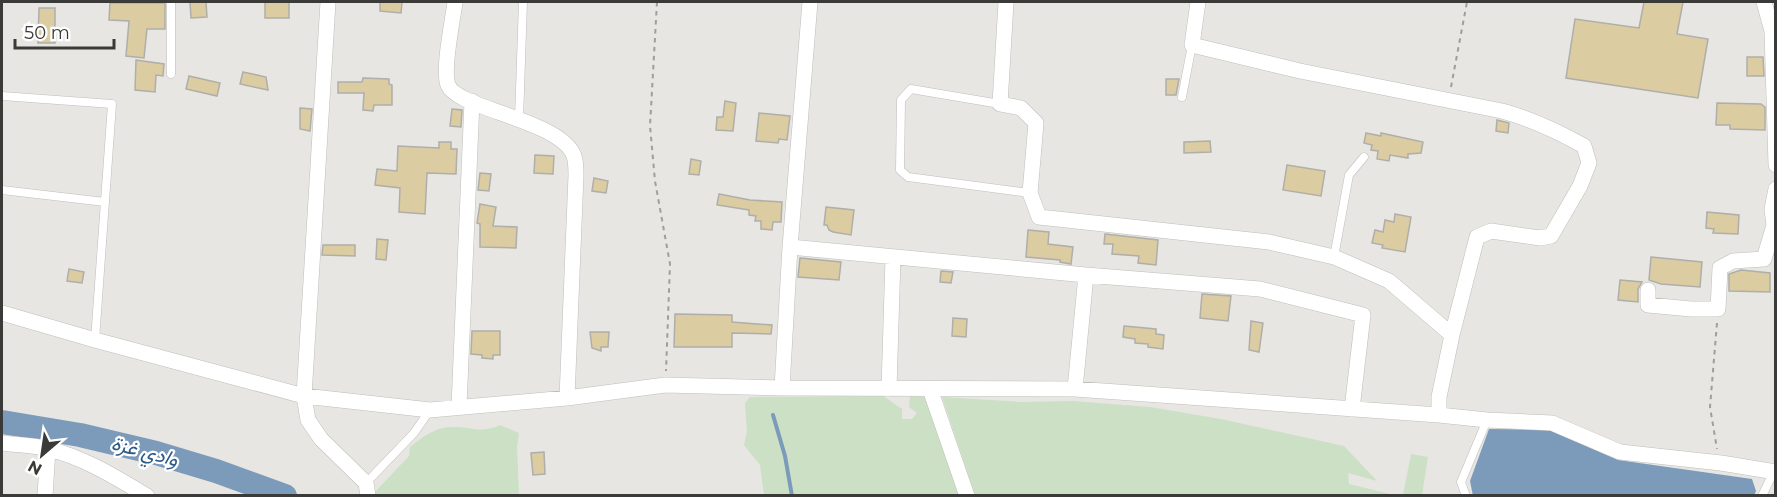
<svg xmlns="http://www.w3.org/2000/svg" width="1777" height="497" viewBox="0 0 1777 497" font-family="Montserrat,Vazirmatn,sans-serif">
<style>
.green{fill:#cbe0c4}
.water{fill:#7c9aba}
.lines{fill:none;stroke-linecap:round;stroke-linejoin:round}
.stream{stroke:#7c9aba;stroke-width:4}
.river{stroke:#7c9aba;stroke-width:24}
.building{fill:#dbcca1;stroke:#afaeaa;stroke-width:1.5}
.service-casing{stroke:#bfbeba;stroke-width:9}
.minor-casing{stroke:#bfbeba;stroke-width:16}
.path{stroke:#9f9e9b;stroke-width:2;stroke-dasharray:4.5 4.5;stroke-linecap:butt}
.service{stroke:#fff;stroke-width:8}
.minor{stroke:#fff;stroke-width:15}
.labels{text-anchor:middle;stroke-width:4.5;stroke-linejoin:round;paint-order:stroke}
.water-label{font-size:20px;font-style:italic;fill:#2d5a87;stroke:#fff}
</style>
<rect width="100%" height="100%" fill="#e7e6e2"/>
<!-- green -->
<path class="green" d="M883 396 902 409V419H912L917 413 909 407 910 396 925 397 959 495H764L760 465 744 445 747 432 745 403 750 397Z
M942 397 1021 402 1072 401 1150 407 1221 419 1344 446 1377 481 1348 473 1349 484 1394 495H975Z
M500 425 519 433 517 447 519 495 375 496 374 493 409 456 410 447C422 437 437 426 453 427 474 427 480 434 500 425Z
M1411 454 1428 457 1422 495H1403Z"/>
<!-- water -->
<path class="water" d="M1489 429 1549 430 1618 460 1752 479 1756 491 1754 496H1473L1470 481Z"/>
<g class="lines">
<!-- stream -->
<path class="stream" d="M773 415 785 456 792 496"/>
<!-- river -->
<path class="river" d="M2 422 80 435 156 453 216 471 285 496"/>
</g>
<!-- building -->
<path class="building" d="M190 2H206L207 17 191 18Z
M265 2H289V18H265Z
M380 2H402L401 13 380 11Z
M1644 2H1683L1677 34 1708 39 1698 98 1566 78 1575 19 1639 28Z
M110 3H165V29H147L144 58 126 56 129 21 109 20Z
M39 8H55V43H38Z
M1747 57H1763L1764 76H1747Z
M136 60 164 64 163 76 156 75 155 92 135 90Z
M243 72 266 77 268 90 240 84Z
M189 76 220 83 217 96 186 89Z
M363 78 389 79V84L392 85V105H374L373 111 363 110 364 93H338V82H362Z
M1166 79H1179L1176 95H1166Z
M725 101 736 103 733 131 716 130 717 117H723Z
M1717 103 1761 104 1765 107V130L1730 129V125H1716Z
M300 108 312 109 310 131 300 129Z
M452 109 462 110 461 127 450 126Z
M759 113 790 116 787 140 779 139 778 143 756 141Z
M1497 120 1509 123 1508 133 1496 131Z
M1366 133 1381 136V133L1423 142 1421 153 1408 154V158L1390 155 1389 161 1377 159 1378 151 1371 150 1372 145 1364 143Z
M1210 141 1211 152 1184 153V142Z
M439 142H451V149H457L456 174 427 173 425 214 399 212 400 188 375 185 377 169 397 171 398 146 439 148Z
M535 155 554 156 553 174 534 173Z
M691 159 701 161 699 175 689 174Z
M1287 165 1325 171 1321 196 1283 190Z
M480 173 491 174 489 191 478 190Z
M594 178 608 181 606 193 592 191Z
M719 194 750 200 782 202 781 222H773L772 230 761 229V221H755L756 216 749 215V210L717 205Z
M480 204 496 207 493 226 517 227 516 248 480 247V224L477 223Z
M826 207 854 210 851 235 833 232 829 230 827 225H824Z
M1707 212 1739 215 1738 234 1713 233 1714 229 1706 228Z
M1395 214 1411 217 1405 252 1382 248 1383 245 1372 243 1375 230 1383 232 1385 220 1394 222Z
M1028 230 1049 232 1048 244 1073 247 1071 264 1060 262V260L1026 257Z
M1105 234 1158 240 1156 265 1138 263 1139 256 1112 254 1113 244H1104Z
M377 239 388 240 386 260 376 259Z
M323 245H355V256L322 255Z
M1651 257 1702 262 1700 287 1661 284 1649 280Z
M800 258 841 262 839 280 798 277Z
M69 269 84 272 82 283 67 281Z
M1741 270 1770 273V292L1729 291V274Z
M941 271 953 272 951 283 940 282Z
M1620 280 1642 282 1638 289V302L1618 300Z
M1202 294 1231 296 1228 321 1200 318Z
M675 314 732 315V322L772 325 771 334 732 333V347H674Z
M953 318 967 319 966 337 952 336Z
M1251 321 1263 323 1259 352 1249 350Z
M1124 326 1156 329V334L1164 335 1163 349 1148 347V344L1135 343V339L1123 337Z
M472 331H500V355H493V359L482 358V355L471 354Z
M590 332H609L608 347H601V351L592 348Z
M544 452 545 474 533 475 531 453Z"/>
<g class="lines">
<!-- service casing -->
<g class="service-casing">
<path id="service" d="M171 74V2
M2 96 112 104 95 340
M1182 97 1192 45
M1000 104 911 89 901 100 900 170 908 177 1030 193
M519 119 523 2
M2 190 105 202
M1334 257 1349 175 1364 157
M366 483 414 433 430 410
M1466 496 1461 482 1487 420
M1762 496 1774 471"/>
</g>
<!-- minor casing -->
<g class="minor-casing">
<path id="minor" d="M328 2 304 396 308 420 321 439 366 483 368 496
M455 2C453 19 442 70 448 85 457 109 561 120 574 156 576 162 576 169 576 175L567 398
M1006 2 1000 104 1021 108 1036 123 1030 193 1039 217 1269 242 1334 257 1389 281 1452 335 1439 397V415
M1198 2 1192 45 1300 71 1502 111C1532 119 1557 131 1584 146L1589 163 1580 186 1551 236 1540 238 1491 231 1477 237 1452 335
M1764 2 1772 31 1776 165
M790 247 1086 275 1260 289 1363 315 1352 409
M1648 290V305L1691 309H1718L1720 268 1733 261 1764 259 1774 225 1772 209 1776 189
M2 313 95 340 304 396 430 410 567 398 665 385 782 388 1075 389 1439 415 1487 420 1552 423 1620 452 1721 463 1776 472
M782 388 790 247 810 2
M889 389 893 257
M930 389 967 496
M1075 389 1086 275
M459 406 472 101
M2 443C17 445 33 445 49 449 85 458 115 477 147 496
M45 496 48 449"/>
</g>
<!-- path -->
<path class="path" d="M657 2 650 126 655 181 670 264 666 371
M1451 87 1467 2
M1717 323 1710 407 1717 449"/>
<!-- service -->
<use href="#service" class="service"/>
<!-- minor -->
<use href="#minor" class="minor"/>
</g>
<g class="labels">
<!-- water labels -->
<g class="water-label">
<text transform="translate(145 451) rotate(15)" y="7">وادي غزة</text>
</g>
</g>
<!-- border -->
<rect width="1777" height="497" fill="none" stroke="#3a3a38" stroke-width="6"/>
<!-- north arrow -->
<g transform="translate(42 455) rotate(209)" stroke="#ffffff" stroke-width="4.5" paint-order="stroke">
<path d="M0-4.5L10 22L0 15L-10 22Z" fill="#3a3a38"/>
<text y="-9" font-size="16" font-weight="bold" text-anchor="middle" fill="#3a3a38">N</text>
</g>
<!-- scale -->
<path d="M15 39v9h99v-9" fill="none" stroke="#3a3a38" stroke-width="3"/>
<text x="24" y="39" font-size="18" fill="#3a3a38" stroke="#ffffff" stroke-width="4.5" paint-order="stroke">50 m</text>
</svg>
